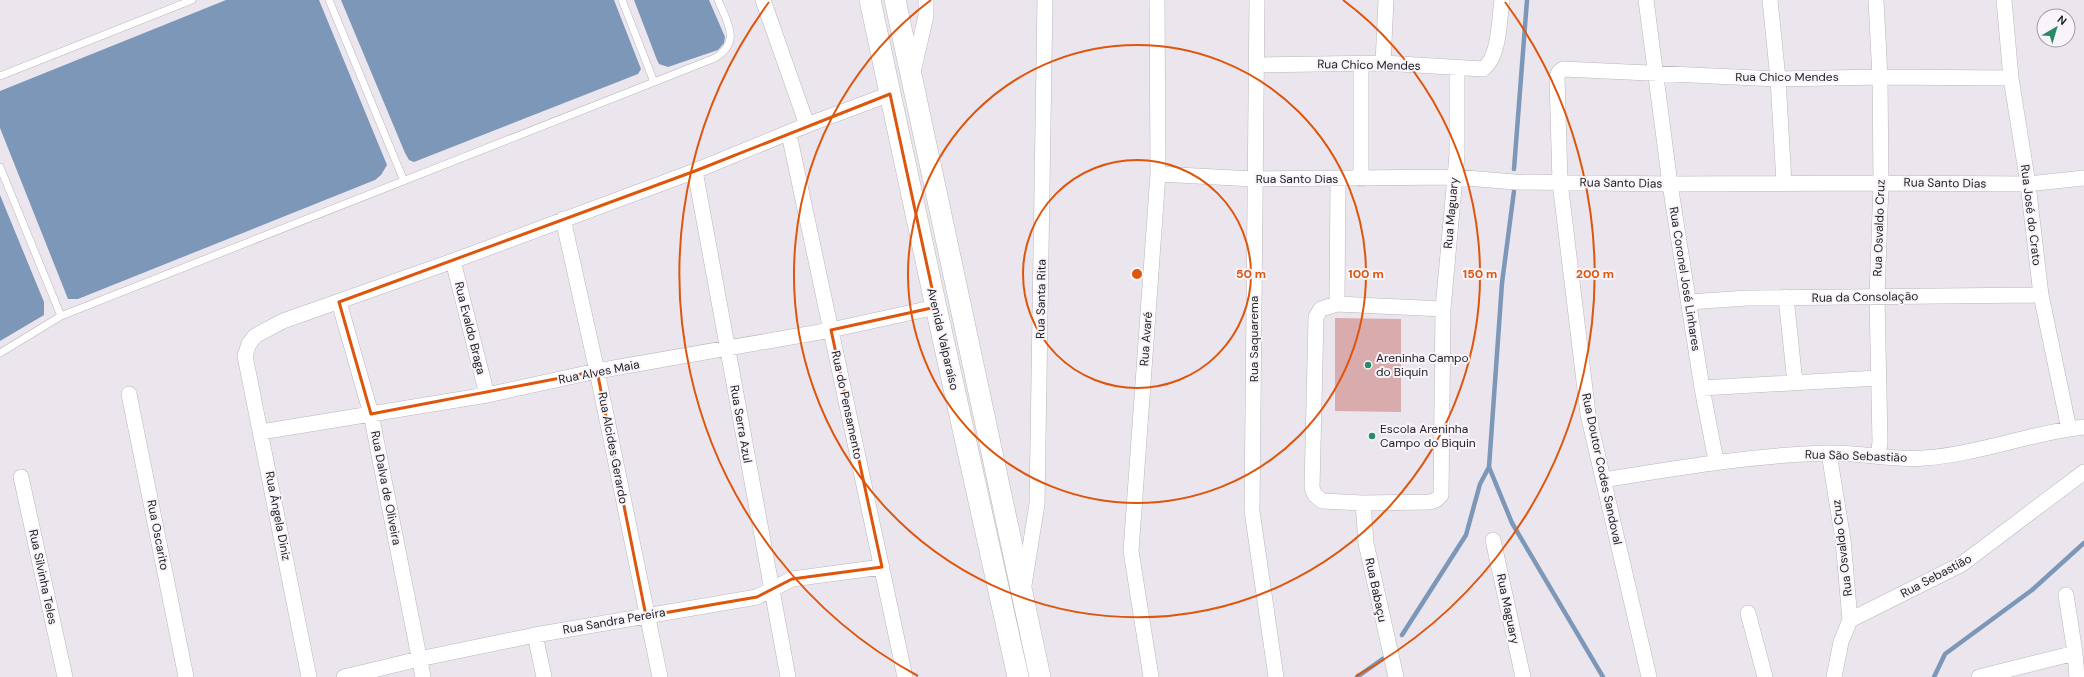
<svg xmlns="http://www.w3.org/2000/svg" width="2084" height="677" viewBox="0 0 2084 677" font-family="'DM Sans',sans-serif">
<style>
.green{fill:#d9abac}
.water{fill:#7d97b9}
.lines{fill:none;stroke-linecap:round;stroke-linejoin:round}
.stream{stroke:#7d97b9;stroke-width:4.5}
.lane-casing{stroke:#bbb6bc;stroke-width:8}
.street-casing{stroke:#bbb6bc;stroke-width:16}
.secondary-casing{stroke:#bbb6bc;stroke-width:22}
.lane{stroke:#fff;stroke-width:7}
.street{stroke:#fff;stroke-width:15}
.secondary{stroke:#fff;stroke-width:21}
.marked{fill:none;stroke:#de560d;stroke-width:3;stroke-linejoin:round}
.ring{fill:none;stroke:#de560d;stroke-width:2}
.poi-dot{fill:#278b66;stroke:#f8f4fa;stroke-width:1.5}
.labels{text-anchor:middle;stroke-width:4;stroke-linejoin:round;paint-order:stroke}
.street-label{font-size:12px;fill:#1f1e20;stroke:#f8f4fa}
.poi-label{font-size:12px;fill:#1f1e20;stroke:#f8f4fa;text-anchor:start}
.centre{fill:#de560d;stroke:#f8f4fa;stroke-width:2}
.ring-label{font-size:12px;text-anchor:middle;font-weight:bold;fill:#de560d;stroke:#f8f4fa;stroke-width:4;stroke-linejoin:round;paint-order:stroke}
</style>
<rect width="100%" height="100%" fill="#ebe6ed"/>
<!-- green -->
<path class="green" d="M1335 318 1401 319V412L1335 411Z"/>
<!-- water -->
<path class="water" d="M226 0H319L387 165 381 175 375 180 78 299H68L0 128V91Z
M341 0H614L641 69 638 74 414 162 409 160 405 153Z
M634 0H709L725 37 724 43 718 50 668 67 659 64 657 60Z
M0 195 44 302V315L0 341Z"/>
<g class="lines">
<!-- stream -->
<path class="stream" d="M1514 169 1527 0
M1489 467 1512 523 1603 677
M1402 635 1466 535 1480 484 1489 467 1502 283 1514 191
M1357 677 1384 658
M1934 677 1945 654 2032 590 2084 543"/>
<!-- lane casing -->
<g class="lane-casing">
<path id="lane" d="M329 0 404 181
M622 0 654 82
M0 76 192 0
M0 167 61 316
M0 353 61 316 715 58C742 42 727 22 718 0"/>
</g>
<!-- street casing -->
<g class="street-casing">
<path id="street" d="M763 0 807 125
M1257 0 1252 511 1276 677
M1646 0 1670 184 1702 388 1716 461
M1770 0 1778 79 1784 183
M1876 0 1880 77 1881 183 1877 297 1880 442 1878 456
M2004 0 2011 78 2028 184 2041 295 2069 429
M1383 63 1386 0
M1256 65 1383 63 1483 69C1500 57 1499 19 1502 0
M913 72 926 16V0
M789 134 905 677
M695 171 788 677
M1158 174 1254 179 1454 177 1515 182 1670 184 1881 183 2028 184 2084 178
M1361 179V64
M563 219 597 371 660 677
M453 261 487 395
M1786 297 1795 383
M339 302 371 414 423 677
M1689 302 1747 298 2041 295
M1337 304 1338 179
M1443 309 1337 304 1321 309 1316 317 1312 488 1315 495 1322 501 1363 503 1430 502 1436 500 1441 495 1443 309 1457 155V68
M1702 388 1878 378
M129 394 186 677
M261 432 487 395 597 371 831 330 936 307
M1829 453 1843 540 1850 620
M21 477 65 677
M1603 480C1678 468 1752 455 1828 453 1860 452 1892 461 1924 458 1979 454 2030 433 2084 427
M1363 503 1366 543 1396 677
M1493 540 1523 677
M1024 585 1037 504 1045 0
M2066 595 2075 653 2077 677
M1748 613 1765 677
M535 635 544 677
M309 677 245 356 249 344 255 336 283 321 453 261 695 171 807 125 890 94
M344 677 419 659 535 635 757 597 792 579 882 567
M1151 677 1131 551 1158 174 1157 0
M1649 677 1588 414 1560 182 1557 77 1559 72 1563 69 1778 79 1880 77 2011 78
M1834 677 1841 642 1850 620 1962 564 2084 472
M1979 677 2075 653"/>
</g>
<!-- secondary casing -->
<g class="secondary-casing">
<path id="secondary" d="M870 0 936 307 1018 677
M895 0 1040 677"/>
</g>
<!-- lane -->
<use href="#lane" class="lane"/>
<!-- street -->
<use href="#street" class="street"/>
<!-- secondary -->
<use href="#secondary" class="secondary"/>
</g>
<!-- marked area -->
<path class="marked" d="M890 94 936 307 831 330 882 567 792 579 757 597 646 616 597 371 371 414 339 302 695 171Z"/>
<!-- distance rings -->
<g class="ring">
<circle cx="1137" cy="274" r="114"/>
<circle cx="1137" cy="274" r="229"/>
<path d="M1343 0A343 343 0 1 1 931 0"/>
<path d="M918 676A458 458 0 0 1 769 2M1505 2A458 458 0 0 1 1356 676"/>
</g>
<!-- markers -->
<g class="poi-dot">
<circle cx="1368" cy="365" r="4"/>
<circle cx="1372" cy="436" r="4"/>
</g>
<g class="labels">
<!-- street labels -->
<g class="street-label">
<text transform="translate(1369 65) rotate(1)" y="4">Rua Chico Mendes</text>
<text x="1787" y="81">Rua Chico Mendes</text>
<text x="1297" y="183">Rua Santo Dias</text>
<text transform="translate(1621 183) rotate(1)" y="4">Rua Santo Dias</text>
<text transform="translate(1945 183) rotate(1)" y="4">Rua Santo Dias</text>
<text transform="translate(1451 213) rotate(-85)" y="4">Rua Maguary</text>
<text transform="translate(2031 215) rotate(83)" y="4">Rua José do Crato</text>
<text transform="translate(1879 228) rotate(-88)" y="4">Rua Osvaldo Cruz</text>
<text transform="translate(1685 279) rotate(81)" y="4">Rua Coronel José Linhares</text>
<text transform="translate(1865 297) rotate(-1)" y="4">Rua da Consolação</text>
<text transform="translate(1041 299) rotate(-89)" y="4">Rua Santa Rita</text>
<text transform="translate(470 328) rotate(76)" y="4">Rua Evaldo Braga</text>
<text transform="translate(943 339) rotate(77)" y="4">Avenida Valparaíso</text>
<text transform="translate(1146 339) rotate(-86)" y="4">Rua Avaré</text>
<text transform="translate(1254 339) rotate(-90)" y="4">Rua Saquarema</text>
<text transform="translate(599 372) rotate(-11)" y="4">Rua Alves Maia</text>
<text transform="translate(847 405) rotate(78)" y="4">Rua do Pensamento</text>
<text transform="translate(741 424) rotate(80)" y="4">Rua Serra Azul</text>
<text transform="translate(613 448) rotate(79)" y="4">Rua Alcides Gerardo</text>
<text transform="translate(1856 456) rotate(2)" y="4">Rua São Sebastião</text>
<text transform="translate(1602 469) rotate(78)" y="4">Rua Doutor Codes Sandoval</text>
<text transform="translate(386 488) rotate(79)" y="4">Rua Dalva de Oliveira</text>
<text transform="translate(278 516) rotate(79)" y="4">Rua Ângela Diniz</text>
<text transform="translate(158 535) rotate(79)" y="4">Rua Oscarito</text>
<text transform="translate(1842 548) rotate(-97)" y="4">Rua Osvaldo Cruz</text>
<text transform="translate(1936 576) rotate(-28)" y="4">Rua Sebastião</text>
<text transform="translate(43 577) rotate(78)" y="4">Rua Silvinha Teles</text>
<text transform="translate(1376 590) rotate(78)" y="4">Rua Babaçu</text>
<text transform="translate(1508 609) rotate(78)" y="4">Rua Maguary</text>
<text transform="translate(614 621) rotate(-10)" y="4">Rua Sandra Pereira</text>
</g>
<!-- poi labels -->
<g class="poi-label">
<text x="1376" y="362">Areninha Campo<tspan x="1376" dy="14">do Biquin</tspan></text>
<text x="1380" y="433">Escola Areninha<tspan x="1380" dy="14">Campo do Biquin</tspan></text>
</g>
</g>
<circle cx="1137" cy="274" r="6" class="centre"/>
<g class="ring-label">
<text x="1251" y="278">50 m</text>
<text x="1366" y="278">100 m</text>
<text x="1480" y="278">150 m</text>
<text x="1595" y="278">200 m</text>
</g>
<!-- north arrow -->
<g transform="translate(2056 28) rotate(38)"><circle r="19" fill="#f8f4fa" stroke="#a19ea3"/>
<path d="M0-3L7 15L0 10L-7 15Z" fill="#278b66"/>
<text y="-6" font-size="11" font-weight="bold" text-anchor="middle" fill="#1f1e20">N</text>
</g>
</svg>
